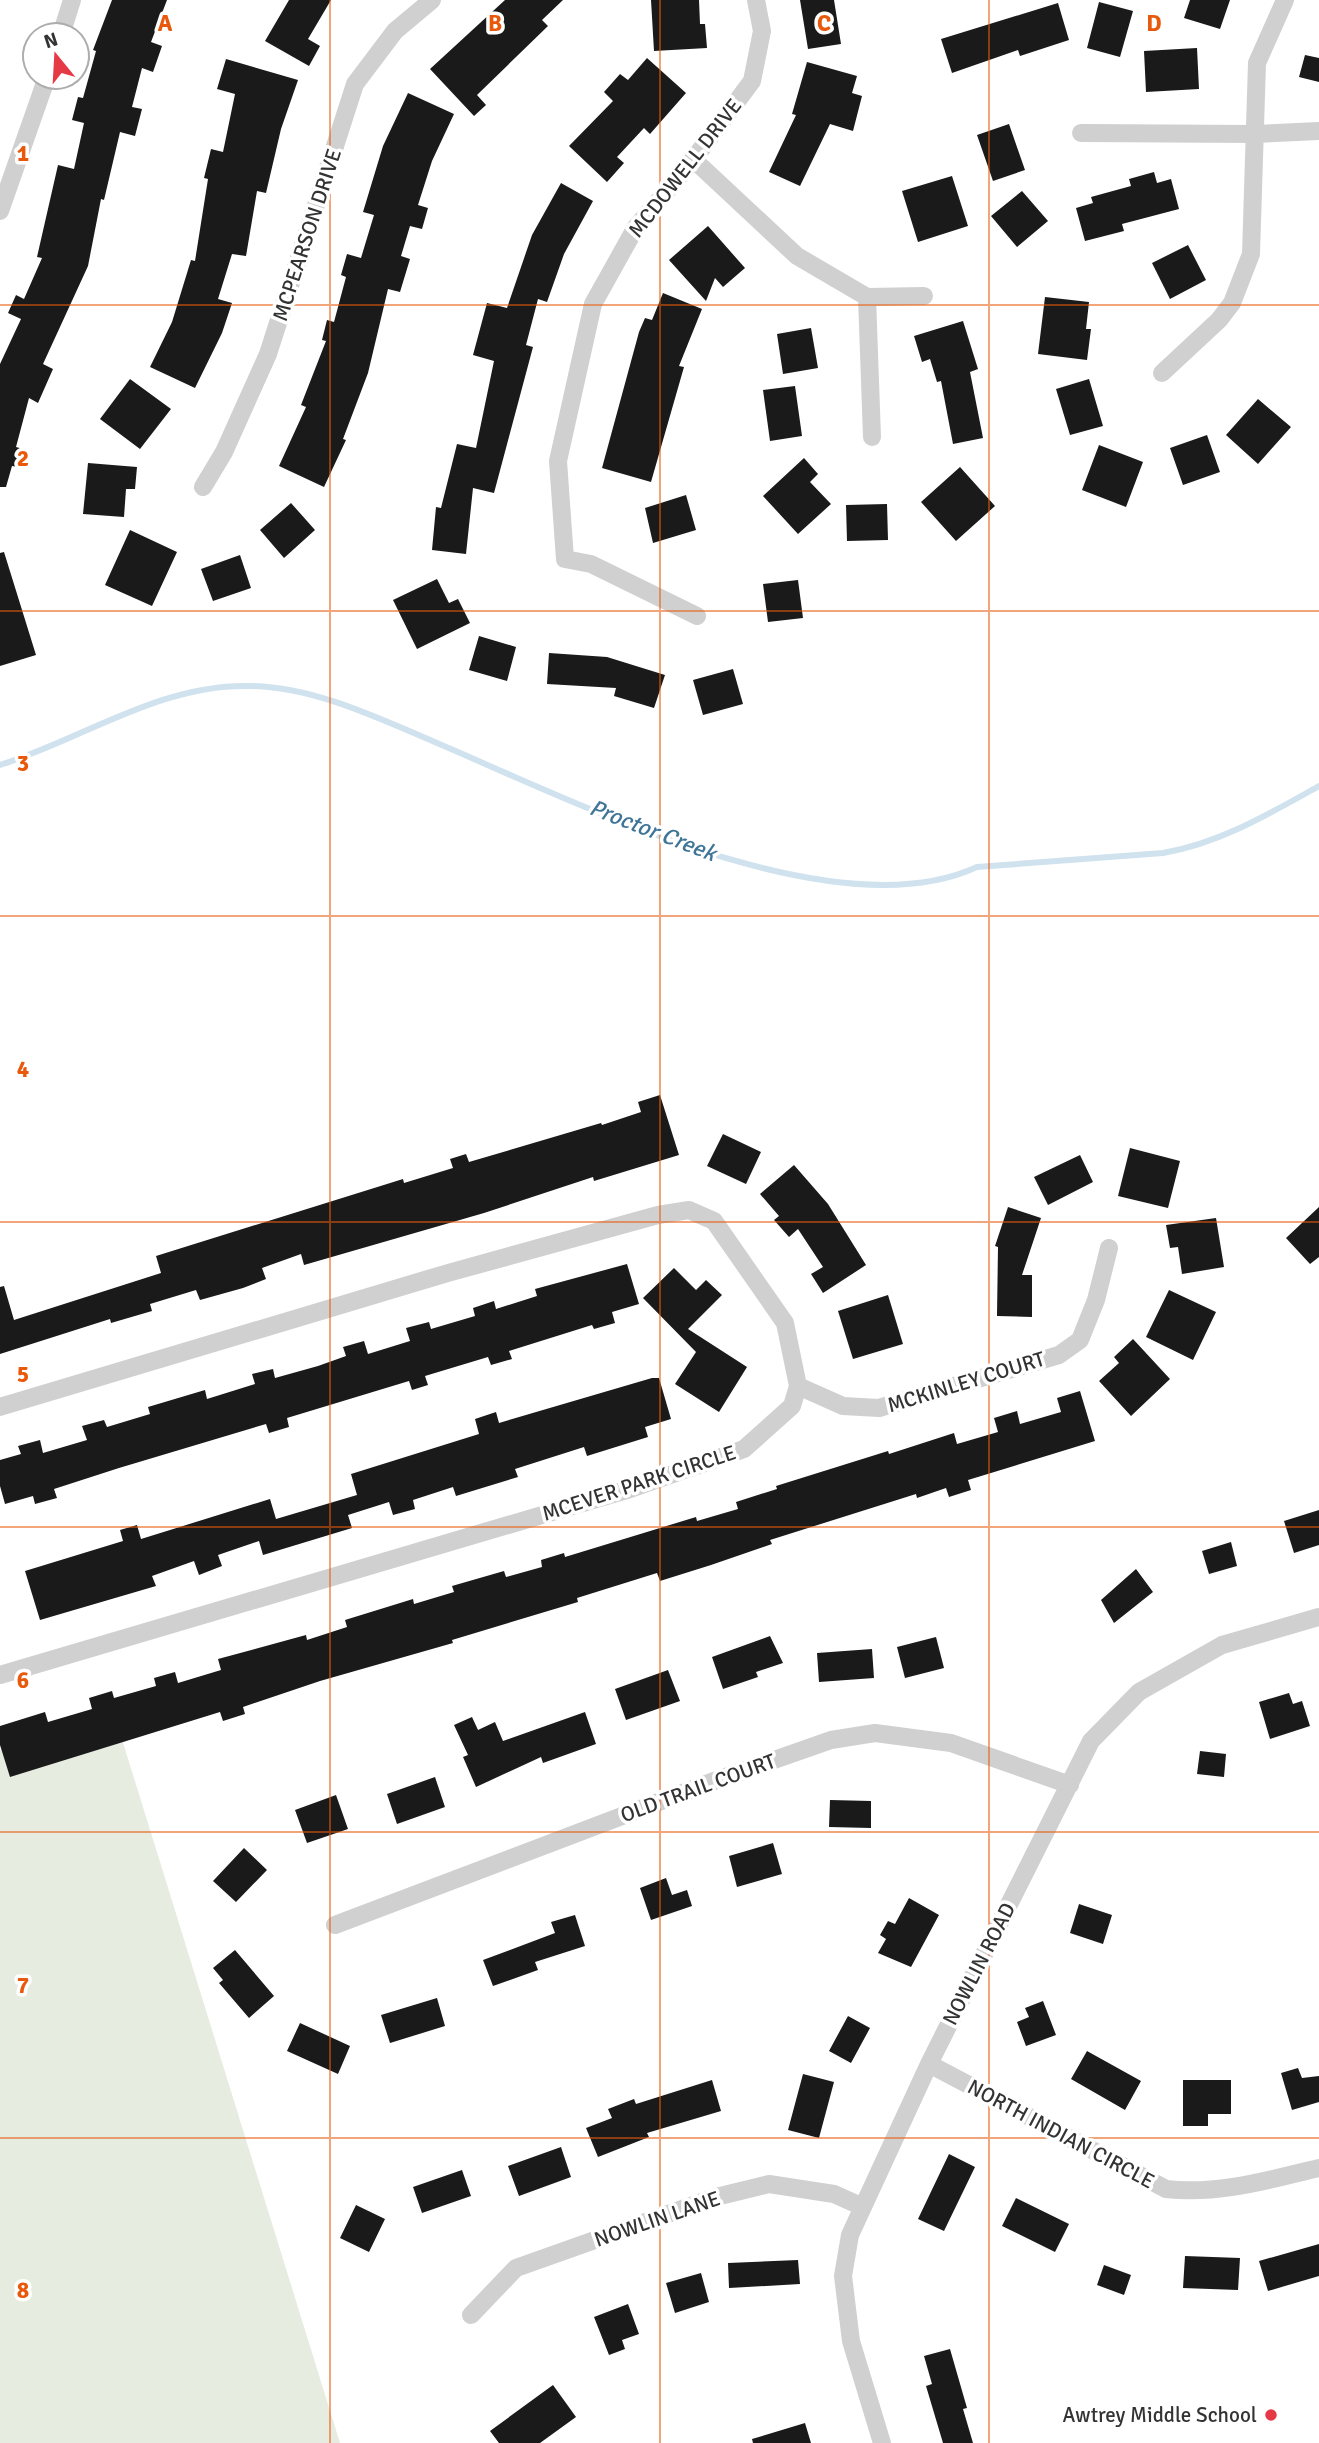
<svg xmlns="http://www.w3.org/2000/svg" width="1319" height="2443" viewBox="0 0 1319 2443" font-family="Signika,sans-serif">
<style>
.green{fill:#e6ecdf}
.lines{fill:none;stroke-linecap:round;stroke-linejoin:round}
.stream{stroke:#cfe2ee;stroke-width:6}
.building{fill:#1a1a1a}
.street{stroke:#d0d0d0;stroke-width:18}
.grid{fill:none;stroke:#e8590c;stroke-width:2;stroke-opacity:0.55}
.poi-dot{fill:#e63946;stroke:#fff;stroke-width:2.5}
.labels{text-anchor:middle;stroke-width:7;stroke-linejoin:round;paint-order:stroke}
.street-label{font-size:21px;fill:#333;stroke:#fff}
.poi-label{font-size:21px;fill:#333;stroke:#fff;text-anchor:end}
.water-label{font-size:23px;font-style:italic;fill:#3f7597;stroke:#fff}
.grid-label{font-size:23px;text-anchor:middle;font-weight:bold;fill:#e8590c;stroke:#fff;stroke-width:7;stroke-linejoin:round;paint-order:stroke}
</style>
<rect width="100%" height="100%" fill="#fff"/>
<!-- green -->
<path class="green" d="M116 1720 340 2443H0V1750Z"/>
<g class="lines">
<!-- stream -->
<path class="stream" d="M0 765C83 739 161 683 251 686 315 687 380 719 437 743 574 801 834 933 977 867L1163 853C1220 843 1269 814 1319 786"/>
</g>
<!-- building -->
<path class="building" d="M112 0H167L151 42 162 46 153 72 142 68 132 107 142 109 135 136 120 132 104 200 101 199 88 266 43 364 53 369 38 403 29 398 16 447 23 449 18 467 12 466 6 487H0V364L21 319 8 313 16 295 24 299 42 258 37 257 58 165 74 169 84 123 72 120 78 97 83 98 96 51 93 50Z
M289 0H331L308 39 320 46 309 66 265 41Z
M505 0H563L542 20 548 26 477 95 486 105 474 116 430 69Z
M651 0H699L700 24H705L707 48 654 51Z
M800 0H834L841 44 808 49Z
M1190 0H1230L1220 29 1184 18Z
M1099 2 1133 11 1120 57 1087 48Z
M1058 3 1069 40 1020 56 1018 50 952 73 941 39Z
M1197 48 1199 89 1146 92 1144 51Z
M1305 55 1319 58V82L1299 77Z
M647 58 686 93 650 134 644 128 617 157 624 163 607 182 569 146 613 101 604 92 620 74 628 80Z
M226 59 298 80 281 129 266 193 257 191 246 256 232 254 218 299 232 303 222 333 195 388 150 367 172 322 191 260 195 261 208 179 204 178 211 149 223 152 235 94 217 89Z
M807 62 857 76 852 93 862 96 853 131 830 124 800 186 769 172 796 115 792 114Z
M408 93 454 114 432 161 418 205 428 208 422 229 410 226 401 256 410 259 400 292 388 289 368 373 343 439 346 440 324 487 279 466 306 407 301 405 326 341 322 340 327 320 334 322 346 277 341 275 347 254 361 258 374 215 363 212 383 146Z
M1009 124 1025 170 993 181 977 135Z
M1154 172 1157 183 1171 179 1179 209 1122 224 1124 231 1085 241 1076 208 1093 203 1091 197 1131 186 1129 179Z
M952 176 968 226 918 242 902 191Z
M561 183 593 201 564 254 547 302 538 299 526 345 533 347 494 493 473 488 466 554 432 550 436 507 441 508 457 444 476 448 494 361 473 355 487 303 507 308 532 235Z
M1022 191 1048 221 1017 247 991 216Z
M708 226 745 268 723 287 715 278 706 301 669 260Z
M1188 245 1206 280 1170 299 1152 263Z
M663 293 702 309 679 366 684 367 651 482 602 468 639 332 645 318 652 320Z
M1045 297 1089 302 1086 329H1091L1087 360 1038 354Z
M963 321 978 369 970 372 983 438 953 444 941 381 937 382 930 359 922 362 914 336Z
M811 328 818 368 783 374 777 334Z
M130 379 171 409 140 449 100 419Z
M1089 379 1103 426 1070 435 1056 389Z
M795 386 802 436 770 441 763 390Z
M1258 399 1291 427 1258 464 1226 435Z
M1207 435 1220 472 1183 485 1170 448Z
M1099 445 1143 462 1126 507 1082 490Z
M804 458 818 474 810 482 831 504 798 534 763 496Z
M88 463 137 467 135 489H126L124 517 83 514Z
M960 467 995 506 956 541 921 502Z
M686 495 696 530 653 543 645 508Z
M291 503 315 530 284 558 260 530Z
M887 504 888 540 847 541 846 505Z
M130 530 177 552 152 606 105 585Z
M4 552 36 655 0 666V553Z
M240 555 251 588 213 601 201 569Z
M437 579 449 603 458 599 470 623 417 649 393 600Z
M798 580 803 618 768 622 763 584Z
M479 636 516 647 507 681 469 670Z
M549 653 607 657 665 675 654 708 614 696 616 688 547 684Z
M733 669 743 704 703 715 693 680Z
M660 1095 679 1155 594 1181 593 1177 484 1213 304 1265 301 1254 262 1268 266 1279 243 1288 200 1300 196 1290 150 1304 152 1311 111 1323 110 1319 0 1354V1287L4 1286 14 1320 161 1273 156 1256 403 1179 404 1183 453 1168 450 1159 466 1154 469 1162 601 1123 602 1125 641 1112 638 1102Z
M723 1134 761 1152 746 1184 707 1166Z
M1130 1148 1180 1161 1168 1208 1118 1196Z
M1080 1155 1093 1182 1048 1205 1034 1177Z
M794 1165 828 1204 866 1265 823 1293 811 1274 823 1267 798 1229 789 1237 774 1220 779 1216 760 1194Z
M1008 1207 1041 1218 1022 1275H1032V1317L997 1316 998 1247 995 1246Z
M1319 1207V1257L1310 1264 1286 1238Z
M1216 1218 1224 1267 1182 1274 1178 1247 1170 1248 1166 1225Z
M627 1264 639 1304 612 1312 615 1323 594 1329 592 1325 509 1351 512 1359 491 1365 488 1357 425 1376 428 1385 412 1390 409 1381 287 1418 289 1427 269 1433 266 1424 119 1468 54 1489 57 1498 35 1504 33 1496 5 1504 0 1486V1460L21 1454 18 1446 40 1440 43 1453 87 1440 82 1426 104 1420 107 1427 150 1414 148 1407 205 1390 207 1399 255 1384 252 1374 273 1369 275 1378 318 1366 346 1356 343 1347 364 1341 368 1354 410 1341 406 1328 429 1322 431 1329 475 1316 473 1308 494 1301 496 1309 537 1296 535 1289Z
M674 1268 696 1290 706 1280 722 1295 688 1329 747 1367 719 1412 675 1384 696 1352 643 1298Z
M1169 1290 1216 1312 1193 1360 1146 1337Z
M888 1295 903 1344 853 1359 838 1311Z
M1133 1339 1170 1379 1131 1416 1099 1381 1119 1363 1114 1357Z
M652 1378H659L671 1419 645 1427 648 1437 587 1456 584 1447 515 1469 518 1477 456 1496 453 1487 413 1500 415 1509 393 1515 389 1502 348 1515 352 1528 263 1555 259 1541 218 1555 222 1566 199 1575 194 1561 152 1576 156 1586 40 1620 25 1571 123 1541 120 1530 137 1525 141 1539 270 1499 276 1519 357 1495 351 1474 479 1434 475 1419 496 1412 499 1423Z
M1080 1391 1095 1441 968 1480 971 1490 949 1497 946 1488 917 1498 916 1494 770 1540 772 1544 711 1565 660 1581 657 1573 577 1598 578 1602 452 1640 453 1643 320 1681 243 1707 245 1714 223 1721 220 1712 10 1777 0 1745V1726L45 1712 48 1722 92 1709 89 1698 112 1691 114 1698 156 1686 154 1678 175 1672 178 1683 221 1670 218 1659 306 1635 307 1640 347 1627 345 1620 413 1599 414 1604 454 1592 452 1586 504 1571 506 1577 542 1567 541 1560 564 1553 565 1557 696 1517 697 1521 738 1509 736 1502 777 1489 776 1486 888 1451 889 1454 954 1433 957 1444 998 1432 994 1418 1017 1411 1020 1424 1061 1412 1057 1398Z
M1319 1510V1545L1294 1553 1284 1521Z
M1231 1542 1237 1566 1209 1574 1202 1551Z
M1136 1569 1153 1592 1114 1623 1101 1600Z
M770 1636 783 1663 756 1672 758 1677 723 1689 712 1657Z
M936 1637 944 1668 905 1678 897 1647Z
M872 1649 874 1678 819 1682 817 1653Z
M668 1670 680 1701 626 1720 615 1689Z
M1289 1693 1293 1704 1302 1701 1310 1726 1270 1739 1259 1702Z
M585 1712 596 1744 543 1763 541 1757 476 1787 463 1757 468 1755 454 1725 472 1717 478 1730 495 1722 503 1741Z
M1200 1751 1226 1754 1224 1777 1197 1774Z
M435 1777 445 1807 397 1824 387 1794Z
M336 1795 348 1829 307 1843 295 1810Z
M830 1800 871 1801V1828L829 1827Z
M773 1843 782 1874 737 1887 729 1856Z
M244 1848 267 1870 236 1902 213 1881Z
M666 1878 672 1895 687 1890 692 1906 651 1920 640 1888Z
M909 1898 939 1915 911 1967 878 1953 886 1939 880 1935 888 1921 895 1924Z
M1079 1904 1112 1915 1103 1944 1070 1933Z
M575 1915 585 1946 535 1962 538 1970 493 1986 483 1960 555 1933 551 1922Z
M235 1950 274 1996 249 2018 219 1983 223 1980 213 1968Z
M437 1998 445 2026 390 2043 381 2015Z
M1043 2001 1056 2035 1026 2046 1017 2022 1029 2017 1025 2008Z
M848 2016 870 2028 851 2063 829 2051Z
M300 2023 350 2046 338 2074 287 2051Z
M1087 2051 1141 2081 1125 2110 1071 2079Z
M1298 2068 1302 2078 1319 2076V2102L1292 2110 1281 2073Z
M803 2074 834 2082 819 2138 788 2130Z
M712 2080 721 2111 647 2133 649 2137 598 2157 586 2128 612 2118 608 2109 634 2099 636 2104Z
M1183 2080H1231V2114H1208V2126H1183Z
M561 2147 571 2177 519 2196 508 2166Z
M949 2154 975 2167 944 2231 918 2219Z
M462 2170 471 2196 422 2213 413 2187Z
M1016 2198 1069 2224 1055 2252 1002 2226Z
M356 2205 385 2219 369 2252 340 2238Z
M1319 2244V2276L1268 2291 1259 2261Z
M1185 2256 1240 2258 1238 2290 1183 2288Z
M798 2260 800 2284 729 2288 728 2263Z
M1104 2265 1131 2275 1124 2295 1097 2285Z
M701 2273 709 2302 675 2313 666 2283Z
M628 2304 639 2334 622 2340 625 2349 609 2355 594 2317Z
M950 2349 967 2408 963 2409 973 2443H943L926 2386 932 2384 924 2356Z
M553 2385 576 2417 540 2443H499L490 2431Z
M805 2423 811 2443H753L752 2439Z"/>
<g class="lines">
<!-- street -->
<path class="street" d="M61 35 72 0
M1081 133 1254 134 1319 131
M693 159 797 256 867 297 924 296
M0 211 47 77
M867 297 872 437
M1162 373 1219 320 1232 303 1251 254 1257 63 1285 0
M203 487 224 452 268 354 355 84 395 31 432 0
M697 616 591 564 565 559 558 461 593 304 636 227 690 164 752 81 762 31 756 0
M798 1386 843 1406 879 1408 1059 1355 1080 1340 1096 1300 1109 1248
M0 1407 448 1273 658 1215 689 1210 714 1221 785 1323 798 1386 792 1406 744 1449 630 1489 0 1675
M335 1925 714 1781 831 1740 875 1733 951 1743 1070 1785
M929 2064 1166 2189C1218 2195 1268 2180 1319 2168
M471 2315 516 2268 716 2197 769 2184 834 2194 863 2207
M882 2443 851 2341 843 2276 850 2235 929 2064 1091 1741 1139 1692 1222 1645 1319 1617"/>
</g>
<!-- grid -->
<path class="grid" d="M330 0V2443M660 0V2443M989 0V2443M0 305H1319M0 611H1319M0 916H1319M0 1222H1319M0 1527H1319M0 1832H1319M0 2138H1319"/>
<!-- markers -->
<circle class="poi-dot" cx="1271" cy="2415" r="7"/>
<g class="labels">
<!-- street labels -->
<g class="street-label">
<text transform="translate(685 168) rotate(-52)" y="7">MCDOWELL DRIVE</text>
<text transform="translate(307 235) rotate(-72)" y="7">MCPEARSON DRIVE</text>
<text transform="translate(966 1382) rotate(-17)" y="7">MCKINLEY COURT</text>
<text transform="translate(639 1483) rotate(-18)" y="7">MCEVER PARK CIRCLE</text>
<text transform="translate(698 1788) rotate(-20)" y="7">OLD TRAIL COURT</text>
<text transform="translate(979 1964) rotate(-63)" y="7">NOWLIN ROAD</text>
<text transform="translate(1061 2134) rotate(28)" y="7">NORTH INDIAN CIRCLE</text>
<text transform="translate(657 2219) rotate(-19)" y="7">NOWLIN LANE</text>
</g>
<!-- poi labels -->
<g class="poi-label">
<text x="1257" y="2422">Awtrey Middle School</text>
</g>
<!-- water labels -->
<g class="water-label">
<text transform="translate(653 830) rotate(21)" y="8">Proctor Creek</text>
</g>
</g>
<g class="grid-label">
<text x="165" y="31">A</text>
<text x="495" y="31">B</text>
<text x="824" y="31">C</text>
<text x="1154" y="31">D</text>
<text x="23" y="161">1</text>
<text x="23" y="466">2</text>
<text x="23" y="771">3</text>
<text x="23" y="1077">4</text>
<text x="23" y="1382">5</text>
<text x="23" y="1688">6</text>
<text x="23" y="1993">7</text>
<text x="23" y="2298">8</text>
</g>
<!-- north arrow -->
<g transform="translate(56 56) rotate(342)"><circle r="33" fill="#ffffff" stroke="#adadad" stroke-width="2"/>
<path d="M0-5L12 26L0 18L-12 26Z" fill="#e63946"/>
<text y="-10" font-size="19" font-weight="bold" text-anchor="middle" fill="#333333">N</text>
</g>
</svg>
